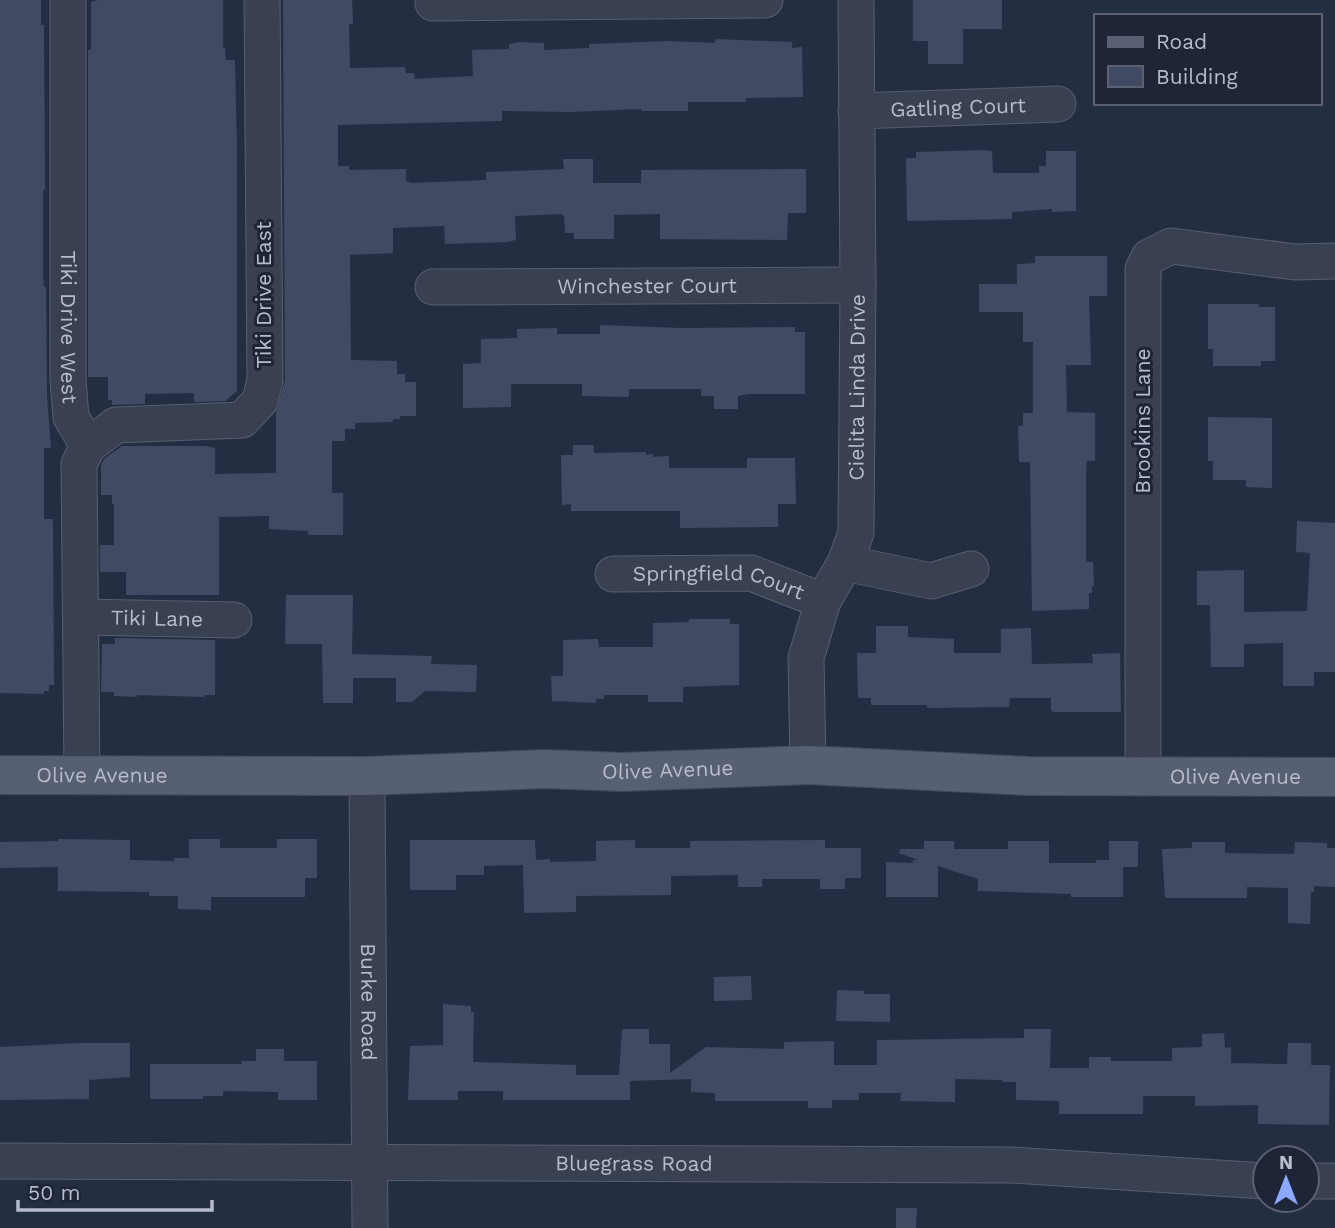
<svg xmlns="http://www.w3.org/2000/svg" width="1335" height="1228" viewBox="0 0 1335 1228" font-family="'Work Sans',sans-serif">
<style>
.building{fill:#404a63}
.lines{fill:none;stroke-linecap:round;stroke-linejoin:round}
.minor-casing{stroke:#575e6f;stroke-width:37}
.major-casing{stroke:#43495b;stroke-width:40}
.minor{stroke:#394052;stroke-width:35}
.major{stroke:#575f72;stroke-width:38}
.labels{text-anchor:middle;stroke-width:6;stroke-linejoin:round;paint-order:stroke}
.street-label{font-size:21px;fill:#b6bccc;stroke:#1e2537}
</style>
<rect width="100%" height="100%" fill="#242e43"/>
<!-- building -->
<path class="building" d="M0 0H41V25H44L45 190H43V274L44 287H46L47 396 51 448H44V519H53L54 685H49V691H44V694L0 693Z
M98 0H223V48H225L226 60H235L237 150V391L225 401 194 402V393L145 394V404L112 405V400H108V377H88V50H91V2Z
M283 0H352L353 24H349L350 68 405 67 406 73H414L415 79 473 76 472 50 509 49V44L519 42 544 43V50L589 48V44L669 41 715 43V39L792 42V48L802 47 803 97 746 98V102H688V111H641V109L569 112 502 111V121L338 125V166H349V170L406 169V181L411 183 486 180V172L564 169 563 159H593V183H641V170L806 169V213H788L787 240 660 239V214L614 215V239H574V233H565L564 216 561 214 515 216 516 240 507 242 445 244 444 226 393 228V253L350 255 351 360 397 361V374H405V382H416V416H400V419H393V422L355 423V429H345V441H332V493H343V535H308V531L269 529V516L219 517V595H126V572H100V545H114V504H112V495H101V466L104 459 122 446H206L215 448V474L276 473V412L285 380Z
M913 0H1002V29H963V64H928V41H913Z
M984 150 992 151 993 173H1039V166H1046V151H1076V211L1052 212V209L1012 212V219L907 221 906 158H916V152Z
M1035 256H1107V296H1089L1091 365H1066L1067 412 1095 413V461H1087L1086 474V562H1093L1094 586H1092V593H1089V609L1032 611 1030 462H1019L1018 426H1023V413H1033V342H1023V312H979V284H1017V264L1035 263Z
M1208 304H1259V307H1275V361H1261V366H1213V349H1208Z
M600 325 681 328 795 327V332H805V394H748L738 396V409H714V396H701V389H629V397L582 396V384H511V407L463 408V364L481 363V339L517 338V329L557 328V334H600Z
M1208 417 1272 418V488L1246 487V480H1213V461H1208Z
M573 445H594V453L646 452V455L653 454V457L669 456V468H747V458H795L796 504H778V527H769L680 528V511H571V504L562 505 561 455H573Z
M1297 521 1335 523V672H1314V686H1283V643L1244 644V667H1211L1210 605H1197V571L1244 570V612L1307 611 1310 553 1296 552Z
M286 595H353L352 654 432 656 431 664 477 665 476 692 425 691 412 702H396V678H353V703H323L322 644H285Z
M689 619H730V624H739V685L683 687V702H648V695H604V699H596V703L552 701 551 676H563V640L598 639 599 647H653V623L689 622Z
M876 626H908V637L954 639V653H1001V629L1031 628 1032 664 1093 663 1092 654 1120 653 1121 712H1053L1051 710V698H1010L1009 707 927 708V705H871V698H858L857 653H876Z
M115 638 215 640V695H205V697L137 695V697L114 696V692H101L102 644H115Z
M58 839 130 840V860L174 861V858H189V839H220V848H277V839H317V878H305V897H211V910L178 909V896H149V892L58 891V867L0 868V842L58 841Z
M410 840H535L536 860 550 859V862L596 861V841L635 840V848H690V841L825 840V848H861V878H845V889H820V879H762V887H738V875L671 876V895L576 896V912L524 913 523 865 484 866V875H456V890H410Z
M924 841H954V849H1008V841H1049V863H1096V860H1109V841H1138V867H1123V897H1071V894L978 891V879L938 866V897H886V862L913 863V860H919L899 853 900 849H924Z
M1192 842H1225V853L1294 854 1295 842 1327 843V848H1335V887L1314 886V892H1311L1310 924 1288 923V888L1247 887V898H1165L1162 849 1192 848Z
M751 976 752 1000 714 1001V977Z
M837 990 864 991V994H890V1022L836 1021Z
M443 1004 471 1006V1012H474L473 1062 576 1065V1075H619L622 1029H649V1044H670V1073L706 1047 784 1049V1042L834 1041V1065H877V1040L1024 1038V1029H1051L1050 1068H1089V1057H1111V1061H1172V1048L1202 1047V1034L1224 1033 1225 1048 1231 1047V1063L1287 1064 1288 1043H1311V1065H1330L1329 1125 1258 1124V1105L1195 1106V1096H1143V1114H1059V1101L1016 1100V1082H1002V1080L955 1079V1102L900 1101 901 1093H859V1100H832V1108H808V1101H715V1093L691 1092V1079L630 1081V1100H503V1091H458V1100H408L410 1046 443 1045Z
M78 1043H130V1077L89 1080V1099L0 1100V1047Z
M256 1049H284V1061H317V1100H278V1092L223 1091V1096H203V1099H150V1064H242V1061H256Z
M896 1208H917L916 1228H896Z"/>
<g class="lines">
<!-- minor casing -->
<g class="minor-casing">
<g id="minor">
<path id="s1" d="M68 0V380L71 417 88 446"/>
<path d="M433 3 765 0"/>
<path id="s2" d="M856 111 1058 104"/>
<path id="s3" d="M433 287 858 285"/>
<path d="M845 563 931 581 971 569"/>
<path id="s4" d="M613 574 751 573 823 601"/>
<path id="s5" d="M82 617 234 620"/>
<path id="s6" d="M808 765 806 658 823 601 845 563 856 533 858 285 856 0"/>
<path d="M82 775 79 464 88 446 116 425 242 420 260 401 265 380 262 0"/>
<path id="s7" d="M367 776 370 1228"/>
<path d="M1143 776V269L1149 257 1171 246 1295 262 1335 261"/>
<path id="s8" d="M0 1161 1011 1165 1265 1181"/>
<path d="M1307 1181H1335"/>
</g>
</g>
<!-- major casing -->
<g class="major-casing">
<g id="major">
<path id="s9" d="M0 775 367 776 546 769 622 772 808 765 1027 776 1335 777"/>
</g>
</g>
<!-- minor -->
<use href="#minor" class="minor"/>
<!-- major -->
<use href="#major" class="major"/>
</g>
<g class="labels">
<!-- street labels -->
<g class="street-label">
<text dy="7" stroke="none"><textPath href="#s2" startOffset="102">Gatling Court</textPath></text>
<text dy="7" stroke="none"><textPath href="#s3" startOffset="214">Winchester Court</textPath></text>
<text transform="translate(264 295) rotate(-90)" y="7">Tiki Drive East</text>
<text dy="7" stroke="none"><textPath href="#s1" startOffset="327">Tiki Drive West</textPath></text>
<text dy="7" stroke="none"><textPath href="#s6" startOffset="388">Cielita Linda Drive</textPath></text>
<text transform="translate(1143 421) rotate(-90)" y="7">Brookins Lane</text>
<text dy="7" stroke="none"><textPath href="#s4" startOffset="107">Springfield Court</textPath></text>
<text dy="7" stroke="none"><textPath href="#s5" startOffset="75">Tiki Lane</textPath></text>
<text dy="7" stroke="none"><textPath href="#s9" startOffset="668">Olive Avenue</textPath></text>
<text dy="7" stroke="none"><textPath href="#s9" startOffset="102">Olive Avenue</textPath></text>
<text dy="7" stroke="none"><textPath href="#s9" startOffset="1236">Olive Avenue</textPath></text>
<text dy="7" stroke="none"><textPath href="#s7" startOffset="226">Burke Road</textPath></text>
<text dy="7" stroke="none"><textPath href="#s8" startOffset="634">Bluegrass Road</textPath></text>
</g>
</g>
<!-- legend -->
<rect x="1094" y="14" width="228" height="91" fill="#1e2537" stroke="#5b6173" stroke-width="2"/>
<rect x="1108" y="37" width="35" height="10" fill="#575f72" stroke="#5b6173" stroke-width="2"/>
<text x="1156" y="49" font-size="21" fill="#b6bccc">Road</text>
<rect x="1108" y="66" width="35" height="21" fill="#404a63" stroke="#5b6173" stroke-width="2"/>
<text x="1156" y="84" font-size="21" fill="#b6bccc">Building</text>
<!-- north arrow -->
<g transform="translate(1286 1179)"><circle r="33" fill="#1e2537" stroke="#5b6173" stroke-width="2"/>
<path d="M0-5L12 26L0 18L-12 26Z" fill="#89a8fe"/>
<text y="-10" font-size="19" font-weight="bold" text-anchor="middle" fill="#b6bccc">N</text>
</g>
<!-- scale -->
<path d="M18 1200v10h194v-10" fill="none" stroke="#b6bccc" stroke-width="3.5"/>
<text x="28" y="1200" font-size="21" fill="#b6bccc" stroke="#1e2537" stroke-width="5" paint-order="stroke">50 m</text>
</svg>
